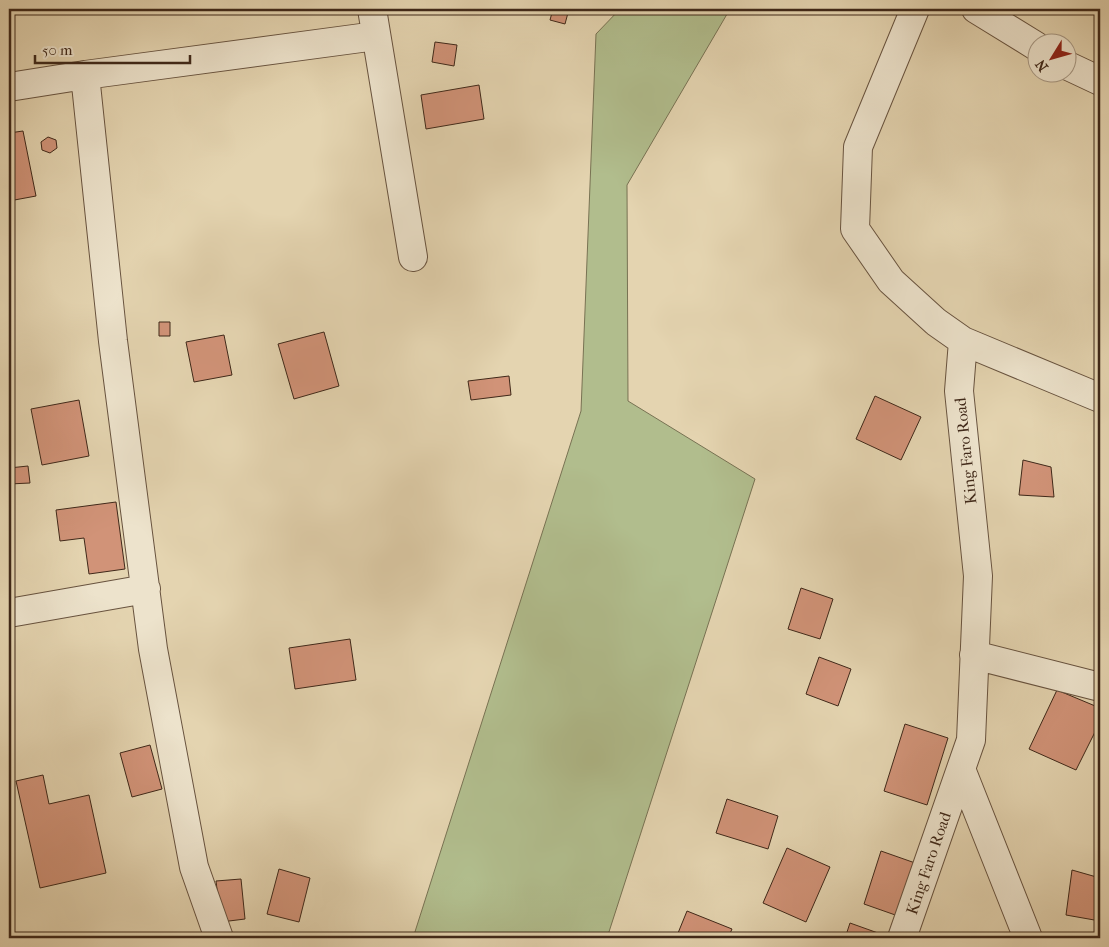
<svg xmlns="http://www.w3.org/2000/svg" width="1109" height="947" viewBox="0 0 1109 947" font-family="'IM FELL French Canon',serif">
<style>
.green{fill:#b1bd8d;stroke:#787253}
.building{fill:#d19378;stroke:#3f2819}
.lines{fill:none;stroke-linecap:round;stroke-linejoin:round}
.minor-casing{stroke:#68533f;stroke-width:30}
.minor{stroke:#ede3cc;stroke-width:28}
.labels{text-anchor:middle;stroke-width:4;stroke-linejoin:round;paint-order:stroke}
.street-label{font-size:16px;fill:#3f2819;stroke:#ede3cc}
</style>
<rect width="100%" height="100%" fill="#e4d4b0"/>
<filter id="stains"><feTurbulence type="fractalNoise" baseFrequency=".004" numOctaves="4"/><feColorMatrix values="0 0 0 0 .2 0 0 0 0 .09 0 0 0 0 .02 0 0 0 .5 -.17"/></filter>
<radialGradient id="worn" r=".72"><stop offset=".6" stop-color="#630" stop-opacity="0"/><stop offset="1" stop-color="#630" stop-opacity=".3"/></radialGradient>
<!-- green -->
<path class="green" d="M620 9H730L627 185 628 401 755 479 607 938H413L581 411 596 34Z"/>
<!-- building -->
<path class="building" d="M553 9H569L565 24 550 20Z
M435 42 457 45 454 66 432 62Z
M479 85 484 119 426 129 421 95Z
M23 131 36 196 9 201V133Z
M48 137 56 140 57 148 50 153 42 150 41 142Z
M159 322H170V336H159Z
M324 332 339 386 294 399 278 344Z
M224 335 232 375 194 382 186 342Z
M509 376 511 395 471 400 468 381Z
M875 396 921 417 901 460 856 439Z
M79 400 89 456 42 465 31 409Z
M1023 460 1051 467 1054 497 1019 495Z
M28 466 30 483 9 484V468Z
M116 502 125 569 89 574 84 538 60 541 56 510Z
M801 588 833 599 820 639 788 629Z
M350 639 356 680 295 689 289 648Z
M819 657 851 669 838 706 806 694Z
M1057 690 1100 708V722L1076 770 1029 749Z
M905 724 948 738 927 805 884 791Z
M150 745 162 789 132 797 120 753Z
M43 775 49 804 89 795 106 873 40 888 16 781Z
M727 799 778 816 768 849 716 833Z
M787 848 830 867 806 922 763 903Z
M881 851 918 864 901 917 864 904Z
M279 869 310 878 299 922 267 914Z
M1072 870 1100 878V921L1066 915Z
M241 879 245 919 221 922 216 881Z
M687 911 732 929 728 938H676Z
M850 923 892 938H845Z"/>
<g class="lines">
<!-- minor casing -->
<g class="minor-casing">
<path id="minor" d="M372 9 413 257
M976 9 1036 46
M1066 65 1100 81
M85 75 113 341 153 649 194 867 219 938
M9 87 85 75 376 36
M963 341 1100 398
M9 613 146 589
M974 655 1100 687
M961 769 1028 938
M902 938 971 740 978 576 959 391 963 341 936 322 891 281 855 229 858 147 915 9"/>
</g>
<!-- minor -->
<use href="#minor" class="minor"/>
</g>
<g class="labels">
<!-- street labels -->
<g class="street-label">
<text transform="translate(965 451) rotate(-96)" y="6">King Faro Road</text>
<text transform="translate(928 863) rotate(-71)" y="6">King Faro Road</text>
</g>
</g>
<!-- margin -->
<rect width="1109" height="947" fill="none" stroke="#e4d4b0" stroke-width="30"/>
<rect x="10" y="10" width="1089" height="927" fill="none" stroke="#3f2819" stroke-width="2.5"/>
<rect x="15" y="15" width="1079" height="917" fill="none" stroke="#3f2819"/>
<!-- north arrow -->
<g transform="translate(1052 58) rotate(233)"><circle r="24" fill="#ede3cc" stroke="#a79884"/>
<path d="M0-4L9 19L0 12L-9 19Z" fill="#8f2418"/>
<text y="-8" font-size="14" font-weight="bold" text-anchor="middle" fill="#3f2819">N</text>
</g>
<!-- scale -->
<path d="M35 55v8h155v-8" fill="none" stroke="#3f2819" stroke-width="2.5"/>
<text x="42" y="55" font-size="15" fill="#3f2819" stroke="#ede3cc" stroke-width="4" paint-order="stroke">50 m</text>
<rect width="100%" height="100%" filter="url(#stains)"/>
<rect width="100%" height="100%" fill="url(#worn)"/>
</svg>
